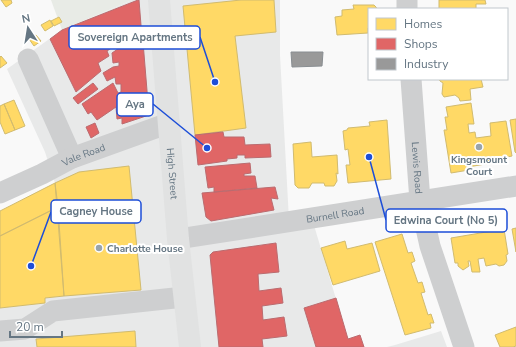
<svg xmlns="http://www.w3.org/2000/svg" width="516" height="347" viewBox="0 0 516 347" font-family="'Nunito Sans',sans-serif">
<style>
.built{fill:#e8e9e9}
.green{fill:#e8ebe6}
.homes{fill:#ffd966;stroke:#d1bb6f}
.shops{fill:#e06666;stroke:#bb6b6f}
.industry{fill:#999;stroke:#898e92}
.lines{fill:none;stroke-linecap:round;stroke-linejoin:round}
.minor{stroke:#cecfd0;stroke-width:21}
.major{stroke:#e1e2e2;stroke-width:22}
.poi-dot{fill:#99a4ac;stroke:#fff;stroke-width:1.5}
.labels{text-anchor:middle;stroke-width:4;stroke-linejoin:round;paint-order:stroke}
.street-label{font-size:10px;fill:#657683;stroke:#fff}
.poi-label{font-size:10px;font-weight:bold;fill:#657683;stroke:#fff}
.leader{fill:none;stroke:#1d4ed8;stroke-width:1.5}
.callout-dot{fill:#1d4ed8;stroke:#fff;stroke-width:1.5}
.callout{fill:#fff;stroke:#1d4ed8;stroke-width:1.5}
.callout-label{font-size:11px;text-anchor:middle;font-weight:bold;fill:#657683}
</style>
<rect width="100%" height="100%" fill="#f9f9f9"/>
<!-- built -->
<path class="built" d="M132 0H280V55L289 220 313 222 348 339 364 347H0V308L45 303V298L64 296 55 183 45 152 7 69 62 30Z
M441 331 447 347H387L395 345Z"/>
<!-- green -->
<path class="green" d="M51 0H132L62 30Z"/>
<!-- homes -->
<path class="homes" d="M1 0H11L12 3 6 7Z
M241 0H274L276 32 235 36 246 128 195 135 183 6Z
M439 0H485L486 4H476V9H439Z
M353 5H374L376 7 377 9H369V28H368V33L337 35 335 17 342 16V10L354 9Z
M59 17 62 22 54 26 51 21Z
M50 20 53 26 45 31 41 25Z
M36 35 41 41 34 46 29 39Z
M1 56 7 63 0 68V57Z
M439 79H481L483 87 470 89 471 100 460 101 459 98 455 95 444 97 442 94 443 83 440 81Z
M14 100 25 126 15 130 4 104Z
M471 103 474 124H468L469 133 475 132 476 138 491 136 490 123 506 121 512 156 503 158V161L468 167 469 170 451 173 444 130H447L445 117H448L446 107Z
M4 104 15 130 5 134 0 122V106Z
M516 119V153L515 152 510 120Z
M387 120 391 179 348 183 346 165H350L348 149 345 150 343 131 347 130 348 128 370 126 369 122Z
M311 142 312 157 337 155 338 174 336 173 337 181 334 186H325L324 183H312L309 188H298L295 185 293 144Z
M129 166 141 290 64 296 55 183 79 172Z
M55 183 58 207 0 236V211Z
M58 207 64 296 45 298V303L0 308V236Z
M516 228V252L512 229Z
M504 229 508 254 506 255 507 261 504 265 499 266 496 264 486 266 484 258 478 259 480 272H472L470 261H468L469 266 463 270 458 266V263H455L451 238Z
M402 234 408 253 412 252 415 261 411 263 418 283 422 282 425 292 421 293 428 315 431 314 434 323H430L431 328 405 335 375 242Z
M345 241 347 249 372 243 380 271 333 285 321 248Z
M516 327V346L513 347H500L495 335Z
M135 331 136 347H37L36 339Z"/>
<!-- shops -->
<path class="shops" d="M138 0H139L142 38H126L107 51 109 56 98 63 101 71 76 92 50 39 62 30Z
M143 42 149 115 122 124V118L117 119 116 107 97 120 91 112 88 114 82 104 113 83 118 93 121 92V84H116L115 77 107 81 103 73 113 67 119 66V62L113 63 112 53 125 44Z
M93 83 98 89 78 104 73 98Z
M95 123 99 133 91 138 86 127Z
M223 132 224 137H244L245 145 270 144 271 157 245 158V155H237V158L227 159V161L198 165 195 135Z
M250 163 251 173 244 174V176H255L257 188 214 192V187L208 188 205 167Z
M275 187 278 199 271 198 274 210 211 221 206 217 202 193Z
M276 243 279 272 258 274 259 291 281 288 283 303 262 306 263 320 284 317 287 336 262 339 263 347H219L210 255 213 252Z
M336 298 348 339 360 335 364 347H316L304 308Z"/>
<!-- industry -->
<path class="industry" d="M291 52H323L322 66 292 67Z"/>
<g class="lines">
<!-- minor -->
<g class="minor">
<path d="M407 0V9"/>
<path d="M28 59 72 158"/>
<path id="s1" d="M411 79 420 201 430 246 464 347"/>
<path id="s2" d="M0 193 42 174 72 158 169 123"/>
<path id="s3" d="M178 239 516 186"/>
<path d="M0 331 25 329 53 311 184 297"/>
</g>
<!-- major -->
<path class="major" id="s4" d="M159 0 178 239 190 347"/>
</g>
<!-- markers -->
<g class="poi-dot">
<circle cx="479" cy="147" r="4"/>
<circle cx="99" cy="248" r="4"/>
</g>
<g class="labels">
<!-- street labels -->
<g class="street-label">
<text dy="4" stroke="none"><textPath href="#s2" startOffset="92">Vale Road</textPath></text>
<text dy="4" stroke="none"><textPath href="#s1" startOffset="89">Lewis Road</textPath></text>
<text dy="4" stroke="none"><textPath href="#s4" startOffset="174">High Street</textPath></text>
<text dy="4" stroke="none"><textPath href="#s3" startOffset="159">Burnell Road</textPath></text>
</g>
<!-- poi labels -->
<g class="poi-label">
<text x="479" y="163">Kingsmount<tspan x="479" dy="12">Court</tspan></text>
<text x="107" y="252" text-anchor="start">Charlotte House</text>
</g>
</g>
<!-- callouts -->
<path class="leader" d="M215 82L200 37M207 148L153 104M31 266L51 212M369 157L386 220"/>
<g class="callout-dot">
<circle cx="215" cy="82" r="4"/>
<circle cx="207" cy="148" r="4"/>
<circle cx="31" cy="266" r="4"/>
<circle cx="369" cy="157" r="4"/>
</g>
<g class="callout">
<rect x="69" y="26" width="131" height="23" rx="4"/>
<rect x="117" y="93" width="36" height="23" rx="4"/>
<rect x="51" y="200" width="90" height="23" rx="4"/>
<rect x="386" y="209" width="121" height="23" rx="4"/>
</g>
<g class="callout-label">
<text x="135" y="41">Sovereign Apartments</text>
<text x="135" y="108">Aya</text>
<text x="96" y="215">Cagney House</text>
<text x="446" y="224">Edwina Court (No 5)</text>
</g>
<!-- legend -->
<rect x="368" y="8" width="140" height="72" fill="#ffffff" stroke="#c1c8cd"/>
<rect x="376" y="18" width="20" height="12" fill="#ffd966" stroke="#c1c8cd"/>
<text x="404" y="28" font-size="12" fill="#657683">Homes</text>
<rect x="376" y="38" width="20" height="12" fill="#e06666" stroke="#c1c8cd"/>
<text x="404" y="48" font-size="12" fill="#657683">Shops</text>
<rect x="376" y="58" width="20" height="12" fill="#999999" stroke="#c1c8cd"/>
<text x="404" y="68" font-size="12" fill="#657683">Industry</text>
<!-- north arrow -->
<g transform="translate(28 28) rotate(348)" stroke="#ffffff" stroke-width="3" paint-order="stroke">
<path d="M0-3L7 15L0 10L-7 15Z" fill="#657683"/>
<text y="-6" font-size="11" font-weight="bold" text-anchor="middle" fill="#657683">N</text>
</g>
<!-- scale -->
<path d="M10 331v6h52v-6" fill="none" stroke="#657683" stroke-width="2"/>
<text x="16" y="331" font-size="12" fill="#657683" stroke="#ffffff" stroke-width="3" paint-order="stroke">20 m</text>
</svg>
